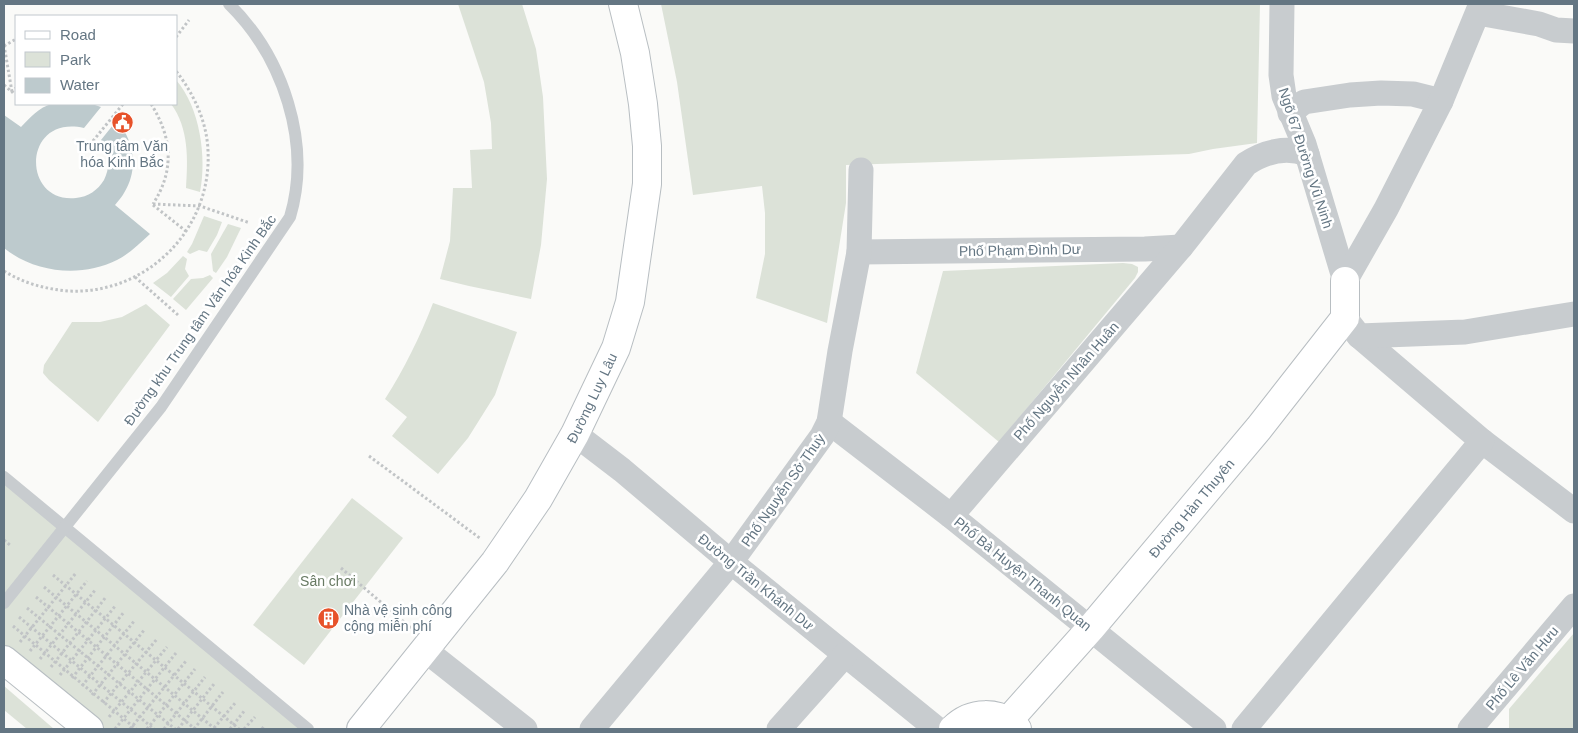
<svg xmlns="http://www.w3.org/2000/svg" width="1578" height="733" font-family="Arial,sans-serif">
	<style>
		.green { fill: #dce2d8 }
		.water { fill: #bdcacd }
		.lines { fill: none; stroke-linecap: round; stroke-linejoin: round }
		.secondary-casing { stroke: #b8bec2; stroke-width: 30 }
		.path { stroke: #c1c4c6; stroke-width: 3; stroke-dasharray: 2.5 2.5; stroke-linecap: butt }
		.lane { stroke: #c8cccf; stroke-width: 12 }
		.street { stroke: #c8cccf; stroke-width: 25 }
		.secondary { stroke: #fff; stroke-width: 28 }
		.labels { text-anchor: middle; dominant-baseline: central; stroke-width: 5; stroke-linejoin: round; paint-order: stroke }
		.poi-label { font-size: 14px; fill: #647683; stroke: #fff }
		.street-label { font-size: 14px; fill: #647683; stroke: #fff }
		.park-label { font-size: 14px; fill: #687a63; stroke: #fff }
	</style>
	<rect width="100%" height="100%" fill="#fafaf8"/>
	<g class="green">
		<polygon points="458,4 522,4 536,49 543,97 547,179 541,245 531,299 469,286 440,279 450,241 453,188 472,188 470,150 492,149 491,123 484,82"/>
		<polygon points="661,4 1260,4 1257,143 1213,149 1189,154 846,165 846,203 827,323 756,298 765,254 765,213 762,186 693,195 677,82"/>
		<path d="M176 80C200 107 207 158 200 192L186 188C188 160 189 128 171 104H176Z"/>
		<polygon points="204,216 222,222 217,235 207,252 199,250 190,254 187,252 192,244"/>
		<polygon points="228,224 241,228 227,257 216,273 213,271 211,254"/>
		<polygon points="183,256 187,259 185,269 189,276 171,297 153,283 167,273"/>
		<polygon points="1123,263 1132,264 1138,267 1138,272 1135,278 999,442 916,373 943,271"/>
		<polygon points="210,275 213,278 186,310 173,299 191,279 203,278"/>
		<path d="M433 303 517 332 495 395 468 438 438 474 392 436 407 417 385 399C404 369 420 337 433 303Z"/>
		<polygon points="146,304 170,325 98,422 49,380 43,373 44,365 72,322 100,322 122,317"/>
		<polygon points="4,477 308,729 89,729 4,660"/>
		<polygon points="352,498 403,538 304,665 253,625"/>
		<polygon points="1574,633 1574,729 1509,729 1509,709"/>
		<polygon points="4,686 54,729 27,729 4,710"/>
	</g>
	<path class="water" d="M52 104H92L101 107 84 128C22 114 21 204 76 198 88 197 98 190 104 180 111 166 109 152 101 140L117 120C134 141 139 169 124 193 122 197 118 201 115 205L150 234C139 244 129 254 117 260 81 278 35 273 4 248V115L21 127C30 118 39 107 52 104Z"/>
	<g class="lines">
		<defs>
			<g id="secondary">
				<polyline points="4,660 89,729"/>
				<path id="s1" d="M1008 721 1091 628 1259 428 1345 318V281"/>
				<path id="s2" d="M361 729 495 562 538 499 575 434 616 348 630 302 647 184V146L643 104 635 53 623 4"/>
				<path d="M953 729C971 711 999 710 1017 729"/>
			</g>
		</defs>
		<use href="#secondary" class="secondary-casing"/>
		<g class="path">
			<polyline points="176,37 189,20"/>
			<polyline points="4,45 12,92"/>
			<polyline points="4,46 16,39"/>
			<polyline points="4,85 12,92 16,88"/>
			<path d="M151 104C172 137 175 170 153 204"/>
			<polyline points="93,141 123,104"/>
			<polyline points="153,204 200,206 250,223"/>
			<polyline points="153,205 187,232"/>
			<path d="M4 271C23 283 45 289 68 291 146 295 212 230 208 151 207 122 194 94 176 71"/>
			<polyline points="135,277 178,315"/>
			<polyline points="369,456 481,539"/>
			<polyline points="4,540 10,545"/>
			<polyline points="341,568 411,628"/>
			<polyline points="53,575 239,729"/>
			<polyline points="44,587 215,729"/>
			<polyline points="36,597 195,729"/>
			<polyline points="27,608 175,729"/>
			<polyline points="19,617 154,729"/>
			<polyline points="13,626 136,729"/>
			<polyline points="20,642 76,573"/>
			<polyline points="30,651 87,581"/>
			<polyline points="40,659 96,589"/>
			<polyline points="51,667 106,597"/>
			<polyline points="60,675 116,605"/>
			<polyline points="72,678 124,612"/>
			<polyline points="82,686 135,620"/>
			<polyline points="92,695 145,629"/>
			<polyline points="103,703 157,639"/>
			<polyline points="109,717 167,647"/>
			<polyline points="214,728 236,702"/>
			<polyline points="115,729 176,653"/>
			<polyline points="130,729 186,661"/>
			<polyline points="147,729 195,669"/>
			<polyline points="164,729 205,677"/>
			<polyline points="178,729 214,684"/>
			<polyline points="194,729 223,692"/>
			<polyline points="230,729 245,710"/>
			<polyline points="244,729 255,717"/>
			<polyline points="262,729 265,725"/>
		</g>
		<g class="lane">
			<polyline points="4,477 308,729"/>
			<path d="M4 603 161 407 290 217C312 143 283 57 229 4"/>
		</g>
		<g class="street">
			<polyline points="1282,4 1281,75 1284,96 1304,144 1345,281"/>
			<polyline points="1478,13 1539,24 1556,30 1574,31"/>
			<polyline points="1290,113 1304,102 1350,95 1381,93 1413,94 1441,101"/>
			<polyline points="859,252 1145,249 1181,247"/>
			<polyline points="1345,281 1386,209 1441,101 1481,4"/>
			<polyline points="1345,318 1359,336 1482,441 1574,511"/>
			<polyline points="1359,336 1465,332 1574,314"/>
			<polyline points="829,422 951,516 1214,729"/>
			<polyline points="575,434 622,470 731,562 937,729"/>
			<path d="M951 516 1181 247 1246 164C1264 152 1286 146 1307 154"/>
			<polyline points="425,650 525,729"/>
			<polyline points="592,729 731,562 822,436 829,422 840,351 859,252 861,170"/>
			<polyline points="779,729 845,655"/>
			<polyline points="1244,729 1482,441"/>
			<polyline points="1470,729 1574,606"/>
		</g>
		<use href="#secondary" class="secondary"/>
	</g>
	<defs>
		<symbol id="civic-disc" viewBox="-11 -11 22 22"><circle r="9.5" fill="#e7522a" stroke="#fff"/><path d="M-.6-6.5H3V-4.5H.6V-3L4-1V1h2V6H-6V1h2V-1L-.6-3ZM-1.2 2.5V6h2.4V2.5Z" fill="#fff"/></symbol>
		<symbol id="building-disc" viewBox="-11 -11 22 22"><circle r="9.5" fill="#e7522a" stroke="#fff"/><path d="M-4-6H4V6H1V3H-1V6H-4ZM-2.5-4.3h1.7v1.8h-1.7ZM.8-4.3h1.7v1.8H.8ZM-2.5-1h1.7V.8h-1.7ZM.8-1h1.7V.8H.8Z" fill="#fff"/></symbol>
	</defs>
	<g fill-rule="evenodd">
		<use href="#civic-disc" x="110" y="110" width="25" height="25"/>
		<use href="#building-disc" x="316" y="606" width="25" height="25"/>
	</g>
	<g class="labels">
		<g class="poi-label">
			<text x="122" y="146">Trung tâm Văn<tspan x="122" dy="16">hóa Kinh Bắc</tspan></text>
			<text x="344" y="610" text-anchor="start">Nhà vệ sinh công<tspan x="344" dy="16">cộng miễn phí</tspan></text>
		</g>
		<g class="street-label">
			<text transform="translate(1306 158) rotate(72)">Ngõ 67 Đường Vũ Ninh</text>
			<text transform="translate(1020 250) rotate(-1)">Phố Phạm Đình Dư</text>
			<text transform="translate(200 320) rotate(-55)">Đường khu Trung tâm Văn hóa Kinh Bắc</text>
			<text transform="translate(1066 381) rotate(-49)">Phố Nguyễn Nhân Huân</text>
			<text stroke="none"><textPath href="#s2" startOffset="405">Đường Luy Lâu</textPath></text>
			<text transform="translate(783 490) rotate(-55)">Phố Nguyễn Sở Thuỳ</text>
			<text stroke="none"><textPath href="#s1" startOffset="281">Đường Hàn Thuyên</textPath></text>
			<text transform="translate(1023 574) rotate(39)">Phố Bà Huyện Thanh Quan</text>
			<text transform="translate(756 582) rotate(39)">Đường Trần Khánh Dư</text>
			<text transform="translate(1522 668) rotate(-50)">Phố Lê Văn Hưu</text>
		</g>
		<g class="park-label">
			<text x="328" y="581">Sân chơi</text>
		</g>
	</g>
	<rect width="1578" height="733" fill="none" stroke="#647683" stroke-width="10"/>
	<rect x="15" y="15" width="162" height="90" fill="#ffffff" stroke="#c1c8cd"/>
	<rect x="25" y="31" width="25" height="8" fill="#ffffff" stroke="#c1c8cd"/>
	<text x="60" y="40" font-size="15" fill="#647683">Road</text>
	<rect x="25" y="52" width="25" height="15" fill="#dce2d8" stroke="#c1c8cd"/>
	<text x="60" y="65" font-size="15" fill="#647683">Park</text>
	<rect x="25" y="78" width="25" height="15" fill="#bdcacd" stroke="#c1c8cd"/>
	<text x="60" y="90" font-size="15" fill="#647683">Water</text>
</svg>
